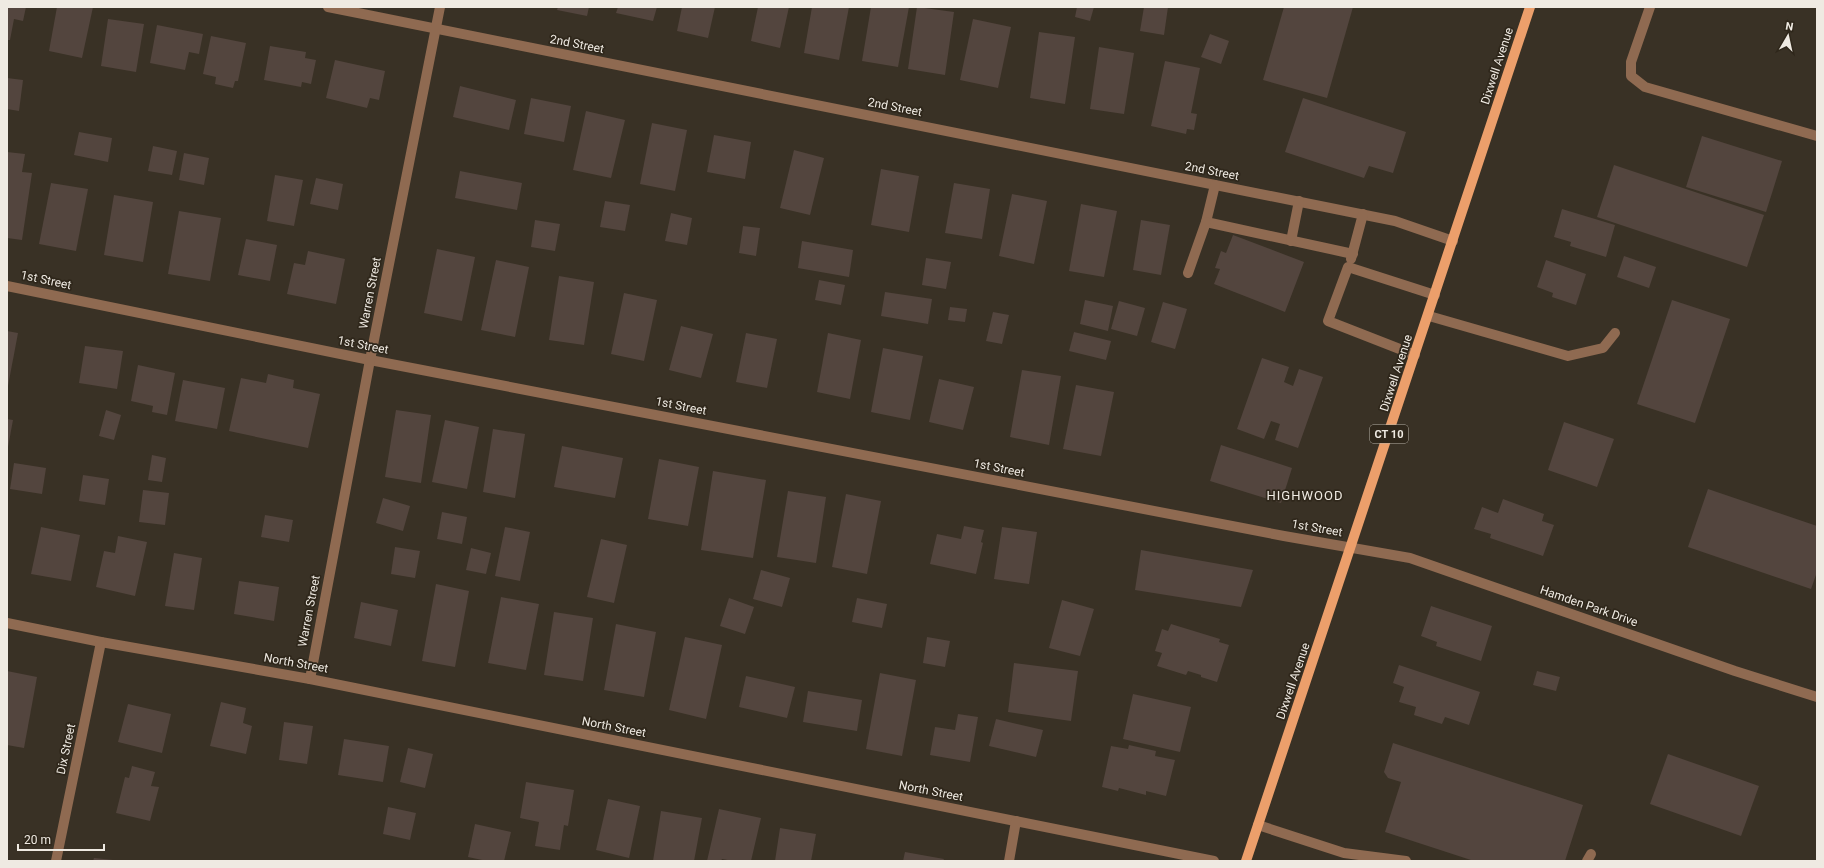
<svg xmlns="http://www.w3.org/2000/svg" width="1824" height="868" font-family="Roboto,sans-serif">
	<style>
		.building { fill: #53453e }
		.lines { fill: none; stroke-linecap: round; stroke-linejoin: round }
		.minor { stroke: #8f6a51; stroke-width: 10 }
		.major { stroke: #ec9f6b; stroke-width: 10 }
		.labels { text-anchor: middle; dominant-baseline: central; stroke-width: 3.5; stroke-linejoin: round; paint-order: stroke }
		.shield { fill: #2f271b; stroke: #b5b0a6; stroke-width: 1 }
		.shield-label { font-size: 11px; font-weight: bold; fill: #efeae2 }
		.street-label { font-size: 12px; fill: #efeae2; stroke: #2f271b }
		.neighbourhood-label { font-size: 13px; letter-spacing: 1px; fill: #efeae2; stroke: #2f271b }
	</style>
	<rect width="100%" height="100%" fill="#393125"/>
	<g class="building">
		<polygon points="7,7 26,7 23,21 14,19 10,40 7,40"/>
		<polygon points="57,7 93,7 82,58 49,51"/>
		<polygon points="558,7 589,7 587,16 557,10"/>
		<polygon points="618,7 657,7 653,21 616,13"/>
		<polygon points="682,7 715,7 708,38 677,31"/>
		<polygon points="758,7 789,7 780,48 751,41"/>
		<polygon points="812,7 849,7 839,60 804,53"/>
		<polygon points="871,7 909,7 898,67 862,61"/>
		<polygon points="917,7 954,12 945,75 908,69"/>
		<polygon points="1077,7 1094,7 1090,21 1075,17"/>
		<polygon points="1144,7 1168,7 1164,35 1140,31"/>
		<polygon points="1284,7 1353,7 1327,98 1263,80"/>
		<polygon points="108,19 144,24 136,72 101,66"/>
		<polygon points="973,19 1011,27 998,88 960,80"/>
		<polygon points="157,25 203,34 199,54 189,52 185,70 150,63"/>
		<polygon points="1039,32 1075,37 1065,104 1030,98"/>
		<polygon points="1210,34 1229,41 1221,64 1201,57"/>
		<polygon points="211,36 246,43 238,81 235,81 233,88 215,84 216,77 203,74"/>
		<polygon points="270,46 306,52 305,58 316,60 311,84 302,82 301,87 264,80"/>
		<polygon points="1099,47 1134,53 1124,114 1090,109"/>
		<polygon points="335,60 385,71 379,100 370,98 367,108 326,98"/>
		<polygon points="1165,61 1200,68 1191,113 1197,114 1194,130 1187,129 1186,134 1151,126"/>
		<polygon points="7,78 23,80 19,111 7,109"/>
		<polygon points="460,86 516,100 509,130 453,117"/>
		<polygon points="531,98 571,106 564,142 524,134"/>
		<polygon points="1303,98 1406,132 1393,173 1369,166 1364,178 1285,152"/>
		<polygon points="586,111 625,120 611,178 573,170"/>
		<polygon points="652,123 687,130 675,191 640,184"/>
		<polygon points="79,132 112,138 108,162 74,155"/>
		<polygon points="714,135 751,142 745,179 707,172"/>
		<polygon points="1702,136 1782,161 1766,212 1686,187"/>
		<polygon points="153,146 177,151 172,175 148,171"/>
		<polygon points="794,150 824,158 810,215 780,208"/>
		<polygon points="7,152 25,154 22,172 32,173 22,240 7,238"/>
		<polygon points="184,153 209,158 204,185 179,180"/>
		<polygon points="1614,165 1764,215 1747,267 1597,217"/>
		<polygon points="881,169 919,176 909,232 871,225"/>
		<polygon points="460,171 522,183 517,210 455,198"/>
		<polygon points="275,175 303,180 294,226 267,221"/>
		<polygon points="316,178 343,184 338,210 310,204"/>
		<polygon points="51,183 88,189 76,251 39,244"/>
		<polygon points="954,183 990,189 982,239 945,233"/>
		<polygon points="1012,194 1047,201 1034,264 999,256"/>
		<polygon points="114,195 153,202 143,262 104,255"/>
		<polygon points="605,201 630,205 625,231 600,227"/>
		<polygon points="1081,204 1117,211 1104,277 1069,271"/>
		<polygon points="1562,209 1615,225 1606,257 1570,246 1571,242 1554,237"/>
		<polygon points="179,211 221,218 210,281 168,274"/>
		<polygon points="671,213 692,218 687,245 665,241"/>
		<polygon points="535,220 560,224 555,251 531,247"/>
		<polygon points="1141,220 1170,225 1161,275 1133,270"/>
		<polygon points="743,226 760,228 756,256 739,253"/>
		<polygon points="1233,235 1304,262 1285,312 1214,284 1220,269 1215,268 1221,251 1226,253"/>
		<polygon points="246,239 277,245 270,281 238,275"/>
		<polygon points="802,241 853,250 849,277 798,268"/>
		<polygon points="437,249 475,257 462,321 424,313"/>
		<polygon points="308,251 345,259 336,304 287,294 294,263 305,265"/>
		<polygon points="1624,256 1656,267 1649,288 1617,277"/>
		<polygon points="926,258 951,262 946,289 922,285"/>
		<polygon points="496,260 529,267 515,337 481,330"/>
		<polygon points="1546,260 1586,274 1576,305 1552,297 1553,293 1537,287"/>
		<polygon points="559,276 594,282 584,345 549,340"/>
		<polygon points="819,280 845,285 841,305 815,300"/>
		<polygon points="885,292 932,299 928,324 881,316"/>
		<polygon points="624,293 657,300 644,361 611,354"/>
		<polygon points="1085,300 1113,306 1108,331 1080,324"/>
		<polygon points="1672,300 1730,319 1695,423 1637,404"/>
		<polygon points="1119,301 1145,308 1137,336 1111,329"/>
		<polygon points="1163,302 1187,309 1175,349 1151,342"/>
		<polygon points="950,307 967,309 965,322 948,320"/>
		<polygon points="993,312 1009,315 1002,344 986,341"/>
		<polygon points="681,326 713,334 701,378 669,370"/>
		<polygon points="7,331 18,333 8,386 7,386"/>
		<polygon points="1074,332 1111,341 1106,360 1069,351"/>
		<polygon points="746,333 777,339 767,388 736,382"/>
		<polygon points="828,333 861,340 850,399 817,392"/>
		<polygon points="85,346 123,351 117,389 79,383"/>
		<polygon points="883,348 923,356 910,420 871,412"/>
		<polygon points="1262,358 1289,367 1284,382 1293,386 1299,369 1323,377 1298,448 1275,440 1280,424 1271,421 1264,439 1237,429"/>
		<polygon points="138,365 175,373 167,415 152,412 153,406 131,401"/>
		<polygon points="1022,370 1061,376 1049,445 1010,437"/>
		<polygon points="268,374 294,380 293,388 320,394 308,448 229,431 241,378 266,383"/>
		<polygon points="939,379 974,387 963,430 929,422"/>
		<polygon points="183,380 225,388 217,429 175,421"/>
		<polygon points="1076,385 1114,392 1101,456 1063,449"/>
		<polygon points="106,410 121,415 114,440 99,436"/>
		<polygon points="396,410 431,415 421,483 385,477"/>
		<polygon points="7,419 13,420 8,447 7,447"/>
		<polygon points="445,420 479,427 467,489 432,482"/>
		<polygon points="1564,422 1614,439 1597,487 1548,470"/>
		<polygon points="493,429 525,434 515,498 483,492"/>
		<polygon points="1221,445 1292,468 1281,503 1210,481"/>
		<polygon points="562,446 623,458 615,498 554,487"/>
		<polygon points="152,455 166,458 162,482 148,480"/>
		<polygon points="659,459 699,467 688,526 648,519"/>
		<polygon points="14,463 46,468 42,494 10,489"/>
		<polygon points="713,471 766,480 753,558 701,550"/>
		<polygon points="83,475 109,479 105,505 79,501"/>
		<polygon points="1708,489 1817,526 1817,572 1811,589 1688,547"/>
		<polygon points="143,490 169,493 165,525 139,522"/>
		<polygon points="788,491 826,497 816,563 777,557"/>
		<polygon points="846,494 881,501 867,574 832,567"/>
		<polygon points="383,498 410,506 403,531 376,523"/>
		<polygon points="1503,499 1544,514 1542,521 1554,525 1543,556 1490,538 1491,534 1474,529 1482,507 1498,513"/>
		<polygon points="442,512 467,517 462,544 437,539"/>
		<polygon points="265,515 293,520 289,542 261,537"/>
		<polygon points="964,526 984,530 981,542 983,543 976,574 930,564 937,534 961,539"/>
		<polygon points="41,527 80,535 71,581 31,574"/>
		<polygon points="505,527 530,532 520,581 495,576"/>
		<polygon points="1002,527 1037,532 1029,584 994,579"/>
		<polygon points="118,536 147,542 135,596 96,587 104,551 115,553"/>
		<polygon points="601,539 627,545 614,603 587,597"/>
		<polygon points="395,547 420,551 415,578 391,574"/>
		<polygon points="471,548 491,553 486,574 466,570"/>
		<polygon points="1141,550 1253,570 1241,607 1135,590"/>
		<polygon points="174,553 202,558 194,610 165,606"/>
		<polygon points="761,570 790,578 782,607 753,599"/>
		<polygon points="239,581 279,587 274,621 234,614"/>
		<polygon points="436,584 469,591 455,667 422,661"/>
		<polygon points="501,597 539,604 526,670 488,663"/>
		<polygon points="729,598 754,607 745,634 720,626"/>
		<polygon points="857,598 887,604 882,628 852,622"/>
		<polygon points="1062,600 1094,609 1080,656 1049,648"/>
		<polygon points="361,602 398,610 391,646 354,638"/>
		<polygon points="1431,606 1492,626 1481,661 1436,646 1437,642 1421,636"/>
		<polygon points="554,612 593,618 583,681 544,675"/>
		<polygon points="616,624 656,632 644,697 604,690"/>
		<polygon points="1171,624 1220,639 1219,642 1229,645 1217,682 1201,677 1201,675 1188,671 1186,675 1157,666 1162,653 1155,651 1162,629 1168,631"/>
		<polygon points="685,637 722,645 706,719 669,710"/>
		<polygon points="927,637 950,641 945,667 923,663"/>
		<polygon points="1014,663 1078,671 1071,721 1008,712"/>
		<polygon points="1399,665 1480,692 1469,725 1445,717 1442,724 1414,715 1416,707 1399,702 1404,687 1393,683"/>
		<polygon points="7,671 37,677 24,748 7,745"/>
		<polygon points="1537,671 1560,677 1556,691 1533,685"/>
		<polygon points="880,673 916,680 902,756 866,749"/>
		<polygon points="746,676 795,687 787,718 739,707"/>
		<polygon points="808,691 862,700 857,731 803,722"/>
		<polygon points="1133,694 1191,707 1180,752 1123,739"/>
		<polygon points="221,702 246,708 243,723 252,726 246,754 210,746"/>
		<polygon points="128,704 171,714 162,753 118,742"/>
		<polygon points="958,714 978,717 970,762 930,755 935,727 955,730"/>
		<polygon points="996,719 1043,730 1036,757 989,746"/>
		<polygon points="284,722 313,726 307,764 279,760"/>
		<polygon points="344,739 389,746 383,782 338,775"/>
		<polygon points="1393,743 1583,805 1565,861 1474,861 1385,832 1401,782 1388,778 1384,772"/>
		<polygon points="1129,745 1156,751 1155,756 1175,760 1166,796 1146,791 1146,795 1119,788 1118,791 1102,787 1111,746 1128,749"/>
		<polygon points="408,748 433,754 425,788 400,782"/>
		<polygon points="1668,754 1759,786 1741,836 1650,804"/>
		<polygon points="132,766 155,772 151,786 159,787 150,821 116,813 125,777 129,778"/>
		<polygon points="526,782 574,790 568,826 564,825 560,850 535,846 539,822 520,818"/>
		<polygon points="608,799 640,806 629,858 596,850"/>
		<polygon points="388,807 416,813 410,840 383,834"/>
		<polygon points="719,809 761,818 751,861 733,861 722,859 721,861 707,861"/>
		<polygon points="661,811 702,818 694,861 653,861"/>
		<polygon points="475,824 511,832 504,861 487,861 468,857"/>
		<polygon points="780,828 816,834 811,861 775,861"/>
		<polygon points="905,852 944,859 943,861 903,861"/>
		<polygon points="94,858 113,860 113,861 93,861"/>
	</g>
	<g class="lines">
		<g class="minor">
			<polyline points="328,7 1395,221 1453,241"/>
			<polyline points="1650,7 1631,62 1631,76 1645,87 1817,136"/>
			<polyline points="1215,185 1206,222 1353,254"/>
			<polyline points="1291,241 1299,201"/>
			<polyline points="1351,259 1363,214"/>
			<polyline points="1188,273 1206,222"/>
			<polyline points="7,286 370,360 1284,536 1410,558 1735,671 1817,697"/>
			<polyline points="1429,316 1568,356 1603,348 1615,333"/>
			<polyline points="1415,355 1328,321 1348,267 1435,295"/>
			<polyline points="7,623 101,642 310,679 1214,861"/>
			<polyline points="310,679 370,360 440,7"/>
			<polyline points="1258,825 1344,853 1406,861"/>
			<polyline points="56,861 101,642"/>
			<polyline points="1009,861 1016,821"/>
			<polyline points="1587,861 1591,854"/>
		</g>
		<polyline class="major" points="1246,861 1530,7"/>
	</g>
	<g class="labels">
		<rect class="shield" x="1370" y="425" width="38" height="18" rx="3"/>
		<g class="shield-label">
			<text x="1389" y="434">CT 10</text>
		</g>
		<g class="street-label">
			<text transform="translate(577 44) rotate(11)">2nd Street</text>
			<text transform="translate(1497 66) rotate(-72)">Dixwell Avenue</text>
			<text transform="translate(895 107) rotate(11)">2nd Street</text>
			<text transform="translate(1212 171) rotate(11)">2nd Street</text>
			<text transform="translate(46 280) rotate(12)">1st Street</text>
			<text transform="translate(370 293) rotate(-79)">Warren Street</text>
			<text transform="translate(363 345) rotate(11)">1st Street</text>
			<text transform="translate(1396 373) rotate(-72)">Dixwell Avenue</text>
			<text transform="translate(681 406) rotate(11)">1st Street</text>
			<text transform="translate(999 468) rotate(11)">1st Street</text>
			<text transform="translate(1317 528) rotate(10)">1st Street</text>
			<text transform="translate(1589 606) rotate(19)">Hamden Park Drive</text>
			<text transform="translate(309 611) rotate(-79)">Warren Street</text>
			<text transform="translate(296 663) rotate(10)">North Street</text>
			<text transform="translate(1293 681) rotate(-71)">Dixwell Avenue</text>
			<text transform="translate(614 727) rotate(11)">North Street</text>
			<text transform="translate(66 749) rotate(-78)">Dix Street</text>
			<text transform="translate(931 791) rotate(11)">North Street</text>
		</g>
		<g class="neighbourhood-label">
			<text x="1305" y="495">HIGHWOOD</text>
		</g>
	</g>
	<rect width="1824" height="868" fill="none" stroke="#efeae2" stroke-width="16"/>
	<g transform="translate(1788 36) rotate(9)" stroke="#2f271b" stroke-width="3" paint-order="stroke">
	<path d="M0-3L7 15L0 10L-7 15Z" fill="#efeae2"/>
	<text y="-6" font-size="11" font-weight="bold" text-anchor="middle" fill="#efeae2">N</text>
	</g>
	<path d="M18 844v6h86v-6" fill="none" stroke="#efeae2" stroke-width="2"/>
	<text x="24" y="844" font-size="12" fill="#efeae2" stroke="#2f271b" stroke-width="3" paint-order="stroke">20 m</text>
</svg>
